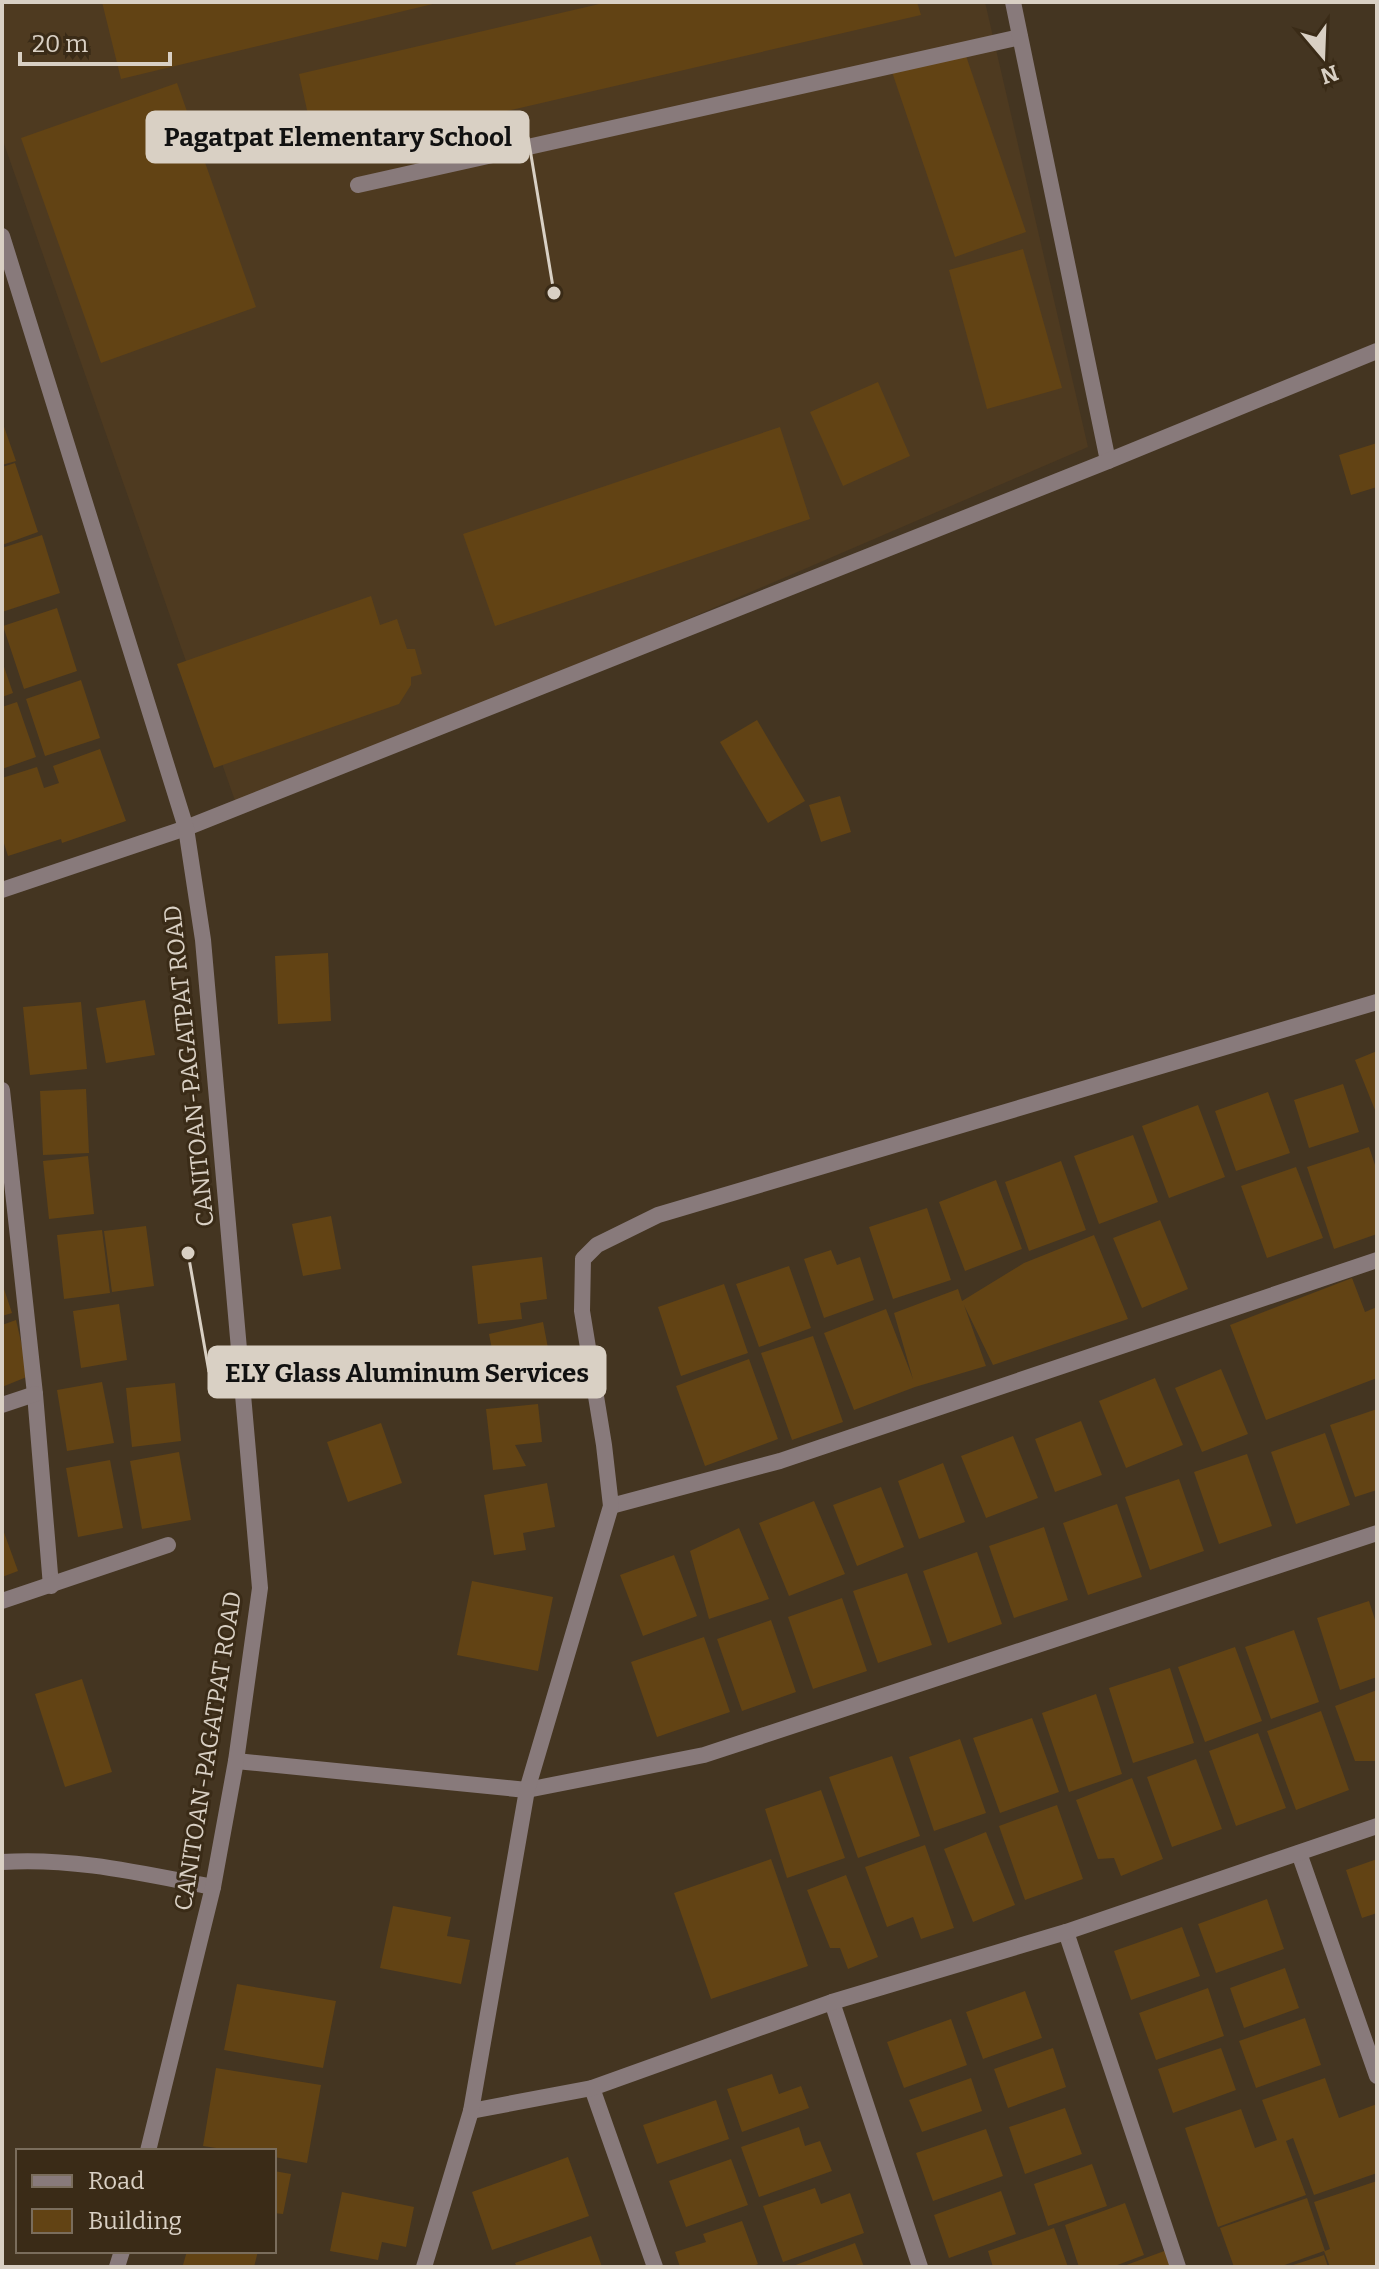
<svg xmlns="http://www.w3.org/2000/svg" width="1379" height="2269" font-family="Bitter,serif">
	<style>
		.built { fill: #4e3a20 }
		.building { fill: #624314 }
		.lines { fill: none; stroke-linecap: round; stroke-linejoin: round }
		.service { stroke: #887a7b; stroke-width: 16 }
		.minor { stroke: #887a7b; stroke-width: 16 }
		.tertiary { stroke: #887a7b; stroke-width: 16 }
		.labels { text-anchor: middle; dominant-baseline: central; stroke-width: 6; stroke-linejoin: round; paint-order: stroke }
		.street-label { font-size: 24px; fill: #d9d0c4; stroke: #3a2b17 }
		.leader { fill: none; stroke: #d9d0c4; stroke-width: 3 }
		.callout-dot { fill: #d9d0c4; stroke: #3a2b17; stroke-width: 3 }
		.callout { fill: #d9d0c4; stroke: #d9d0c4; stroke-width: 3 }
		.callout-label { font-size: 26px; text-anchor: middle; font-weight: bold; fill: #111 }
	</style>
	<rect width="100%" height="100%" fill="#443521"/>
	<polygon class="built" points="2,2 985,2 1088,447 239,812 2,138"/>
	<g class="building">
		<polygon points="102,2 437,2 437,3 121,79"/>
		<polygon points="608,2 917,2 921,15 317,155 299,74"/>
		<polygon points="964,50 1026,232 955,257 891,69"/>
		<polygon points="177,83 256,307 101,363 21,138"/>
		<polygon points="1023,249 1062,388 987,409 949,270"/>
		<polygon points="878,382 910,456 843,486 810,412"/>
		<polygon points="2,421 16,461 2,465"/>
		<polygon points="780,427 810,519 495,626 463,534"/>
		<polygon points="1377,443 1377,487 1351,495 1339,455"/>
		<polygon points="15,463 38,532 2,545 2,467"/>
		<polygon points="42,535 60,593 2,612 2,548"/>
		<polygon points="371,596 380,625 397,619 407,649 415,649 422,674 411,677 411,685 399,704 214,768 177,664"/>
		<polygon points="57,608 77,671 24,689 3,626"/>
		<polygon points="2,661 13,693 2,697"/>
		<polygon points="81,680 100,738 45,756 26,699"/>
		<polygon points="17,702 36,757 2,769 2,707"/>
		<polygon points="757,720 805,801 768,823 720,742"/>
		<polygon points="100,749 126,821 62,843 61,839 8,856 2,837 2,778 37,767 44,788 59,783 53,766"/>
		<polygon points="840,796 851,832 821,842 809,805"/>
		<polygon points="328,953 331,1021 278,1024 275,956"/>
		<polygon points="145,1000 155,1055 106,1063 96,1008"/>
		<polygon points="81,1002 87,1069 30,1075 23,1007"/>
		<polygon points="1377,1051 1377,1115 1355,1060"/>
		<polygon points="1343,1084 1359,1132 1309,1148 1294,1100"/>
		<polygon points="86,1089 89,1153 43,1155 40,1091"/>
		<polygon points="1268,1092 1290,1153 1236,1171 1215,1111"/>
		<polygon points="1198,1105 1225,1177 1169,1198 1142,1126"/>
		<polygon points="1133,1135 1158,1202 1099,1224 1074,1156"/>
		<polygon points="1369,1147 1377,1171 1377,1234 1334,1249 1307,1167"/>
		<polygon points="88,1156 94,1214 49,1219 43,1161"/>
		<polygon points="1061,1161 1086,1230 1029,1251 1005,1182"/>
		<polygon points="1296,1167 1323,1238 1267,1258 1241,1186"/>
		<polygon points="996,1180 1022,1249 965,1271 939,1202"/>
		<polygon points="927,1208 951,1280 893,1299 869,1227"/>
		<polygon points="331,1216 341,1269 303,1276 292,1224"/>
		<polygon points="1160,1220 1188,1289 1142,1308 1113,1238"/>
		<polygon points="146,1226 154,1286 112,1292 104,1231"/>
		<polygon points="102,1230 110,1293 64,1299 57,1235"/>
		<polygon points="1094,1235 1128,1319 993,1365 964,1305 986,1366 915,1387 854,1410 824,1333 886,1309 913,1379 894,1313 958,1289 962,1301 1024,1263"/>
		<polygon points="831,1250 837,1265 860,1257 874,1300 824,1318 804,1259"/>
		<polygon points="542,1257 547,1299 520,1303 522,1319 478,1324 472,1266"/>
		<polygon points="789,1266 811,1328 759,1347 736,1284"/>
		<polygon points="1352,1278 1365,1312 1377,1307 1377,1378 1266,1420 1230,1325"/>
		<polygon points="2,1283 12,1313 2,1316"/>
		<polygon points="724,1284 748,1353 681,1376 658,1307"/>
		<polygon points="119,1304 127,1360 81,1368 73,1311"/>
		<polygon points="16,1320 29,1376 2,1387 2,1325"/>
		<polygon points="543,1322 552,1369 526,1367 529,1385 500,1390 489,1334"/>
		<polygon points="813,1336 843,1422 792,1440 761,1353"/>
		<polygon points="749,1359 778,1439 705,1466 676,1386"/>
		<polygon points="1221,1369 1248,1434 1202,1452 1175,1388"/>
		<polygon points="1155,1378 1183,1445 1126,1468 1099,1401"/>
		<polygon points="102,1382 114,1443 67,1451 57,1390"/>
		<polygon points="175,1383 181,1441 132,1447 126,1388"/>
		<polygon points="538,1404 542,1442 515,1445 526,1466 493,1470 486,1409"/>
		<polygon points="1377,1409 1377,1490 1355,1497 1330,1425"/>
		<polygon points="1081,1421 1102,1475 1055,1492 1035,1439"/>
		<polygon points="381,1423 402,1483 348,1502 327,1442"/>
		<polygon points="1325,1433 1350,1505 1296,1524 1271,1452"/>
		<polygon points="1013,1436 1038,1498 986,1518 961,1456"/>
		<polygon points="179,1452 191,1520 142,1529 130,1461"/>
		<polygon points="1247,1454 1272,1526 1219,1544 1194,1472"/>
		<polygon points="110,1460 123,1528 78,1537 66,1468"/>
		<polygon points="943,1463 965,1522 919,1539 898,1481"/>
		<polygon points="1179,1479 1204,1551 1150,1570 1125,1497"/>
		<polygon points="547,1483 555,1527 523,1533 526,1550 494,1555 484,1495"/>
		<polygon points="881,1487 904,1547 857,1566 833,1505"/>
		<polygon points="814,1501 845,1574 789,1596 759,1523"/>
		<polygon points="1117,1504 1142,1577 1088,1595 1063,1523"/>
		<polygon points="2,1527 18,1571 2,1577"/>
		<polygon points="1044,1527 1068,1600 1014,1618 989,1546"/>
		<polygon points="739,1528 769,1599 709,1619 690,1551"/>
		<polygon points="977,1552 1002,1624 948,1643 923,1571"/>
		<polygon points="674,1555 697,1616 643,1636 620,1575"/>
		<polygon points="907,1573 932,1645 878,1663 853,1591"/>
		<polygon points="472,1581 553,1597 538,1671 457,1655"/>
		<polygon points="842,1598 867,1671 813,1689 788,1617"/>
		<polygon points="1369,1601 1377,1626 1377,1677 1340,1690 1317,1618"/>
		<polygon points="771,1620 796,1692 742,1711 717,1639"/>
		<polygon points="1294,1630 1319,1702 1271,1719 1245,1647"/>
		<polygon points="704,1637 730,1712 657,1737 631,1662"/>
		<polygon points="1235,1647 1262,1721 1205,1742 1178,1667"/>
		<polygon points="1170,1668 1194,1743 1133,1763 1109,1688"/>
		<polygon points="82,1679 112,1772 65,1787 35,1694"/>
		<polygon points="1377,1690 1377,1761 1355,1761 1335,1706"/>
		<polygon points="1096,1694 1122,1774 1069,1792 1042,1713"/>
		<polygon points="1321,1711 1349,1790 1296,1810 1267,1731"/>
		<polygon points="1032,1718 1059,1792 1000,1813 973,1738"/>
		<polygon points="1258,1733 1286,1808 1236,1826 1209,1751"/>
		<polygon points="960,1739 986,1813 934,1831 909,1757"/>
		<polygon points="892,1756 920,1836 858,1858 829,1777"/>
		<polygon points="1196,1759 1222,1829 1172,1847 1147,1777"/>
		<polygon points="1132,1778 1163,1859 1121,1876 1114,1858 1098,1859 1076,1800"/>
		<polygon points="821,1790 845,1858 787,1878 765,1809"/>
		<polygon points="1057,1805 1083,1879 1025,1900 999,1826"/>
		<polygon points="986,1832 1015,1905 973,1922 944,1849"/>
		<polygon points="925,1845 954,1928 921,1939 913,1917 887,1927 865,1867"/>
		<polygon points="771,1859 808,1966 711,1999 674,1893"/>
		<polygon points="1377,1859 1377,1913 1362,1918 1346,1870"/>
		<polygon points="846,1875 878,1957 848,1969 840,1948 830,1948 807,1890"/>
		<polygon points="1267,1899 1284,1949 1216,1973 1198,1924"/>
		<polygon points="393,1906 451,1917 447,1936 470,1940 461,1984 380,1968"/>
		<polygon points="1182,1927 1200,1976 1131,2000 1114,1951"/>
		<polygon points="1285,1968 1299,2008 1244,2028 1230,1988"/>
		<polygon points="237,1984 336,2001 323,2068 224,2050"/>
		<polygon points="1208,1988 1224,2036 1156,2060 1139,2013"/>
		<polygon points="1025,1991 1042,2038 983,2059 966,2012"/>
		<polygon points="1305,2018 1321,2065 1256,2088 1239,2041"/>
		<polygon points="951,2019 967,2065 904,2088 887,2042"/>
		<polygon points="1053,2048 1066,2087 1008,2108 994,2069"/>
		<polygon points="1221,2048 1236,2090 1173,2113 1158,2069"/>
		<polygon points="216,2068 321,2085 307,2163 274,2157 274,2151 236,2151 203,2146"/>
		<polygon points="772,2074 779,2094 801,2086 809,2108 742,2132 727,2089"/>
		<polygon points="971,2078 982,2111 922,2132 909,2100"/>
		<polygon points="1325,2078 1339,2118 1377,2104 1377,2173 1314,2195 1293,2138 1286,2141 1306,2195 1218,2227 1185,2128 1241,2109 1255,2148 1277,2140 1262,2100"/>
		<polygon points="716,2100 729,2139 657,2164 643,2125"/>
		<polygon points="1065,2108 1082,2154 1025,2174 1009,2127"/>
		<polygon points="799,2127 805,2146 820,2141 832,2171 759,2197 741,2147"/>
		<polygon points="986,2129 1003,2176 933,2201 916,2153"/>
		<polygon points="568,2157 589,2216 492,2250 472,2192"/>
		<polygon points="731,2159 748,2205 686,2227 669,2181"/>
		<polygon points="1092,2164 1107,2206 1048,2226 1034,2184"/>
		<polygon points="274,2171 291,2174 283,2214 274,2213"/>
		<polygon points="1377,2181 1377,2267 1330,2267 1324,2251 1279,2267 1234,2267 1220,2228 1307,2198 1325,2251 1330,2249 1314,2202"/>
		<polygon points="815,2188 821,2204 850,2193 864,2233 783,2262 763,2206"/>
		<polygon points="1001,2191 1016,2234 949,2258 934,2215"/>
		<polygon points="342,2192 414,2207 406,2247 382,2242 378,2260 330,2251"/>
		<polygon points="1125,2203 1144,2255 1112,2267 1079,2267 1065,2225"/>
		<polygon points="742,2221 758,2264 751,2267 680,2267 675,2252 706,2242 703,2234"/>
		<polygon points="1054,2228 1068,2267 993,2267 988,2251"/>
		<polygon points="591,2236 602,2267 517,2267 515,2263"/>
		<polygon points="855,2243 864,2267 790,2267"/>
		<polygon points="1167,2250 1173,2267 1121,2267"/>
		<polygon points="187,2251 258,2251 254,2267 190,2267 183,2265"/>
		<polygon points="1324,2255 1328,2267 1290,2267 1290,2266"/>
	</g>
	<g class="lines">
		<polyline class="service" points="358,185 1020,37"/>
		<g class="minor">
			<polyline points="1013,2 1108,461"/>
			<polyline points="2,890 186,828 1108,461 1377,351"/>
			<polyline points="2,1090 35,1394 51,1586"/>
			<polyline points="2,1405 35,1394"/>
			<polyline points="611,1506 780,1461 1377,1260"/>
			<polyline points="2,1601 168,1545"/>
			<polyline points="236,1761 527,1790 704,1755 1377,1533"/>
			<polyline points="1299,1853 1377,2076"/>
			<path d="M2 1862C73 1857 144 1874 213 1887"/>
			<polyline points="1066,1932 1178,2267"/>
			<polyline points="832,2002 920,2267"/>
			<polyline points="592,2088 655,2267"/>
			<polyline points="471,2111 592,2088 832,2002 1066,1932 1377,1826"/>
			<polyline points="424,2267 471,2111 527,1790 611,1506 604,1445 582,1311 583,1259 597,1245 658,1215 1377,1002"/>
		</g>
		<g class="tertiary">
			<polyline points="2,236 186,828 203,940 260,1588 236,1761 213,1887 148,2151"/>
			<polyline points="117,2267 122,2251"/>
		</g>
	</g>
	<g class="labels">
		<g class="street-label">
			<text transform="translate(189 1066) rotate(-96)">CANITOAN-PAGATPAT ROAD</text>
			<text transform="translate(208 1751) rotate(-81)">CANITOAN-PAGATPAT ROAD</text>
		</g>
	</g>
	<path class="leader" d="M554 293L528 137M188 1253L209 1372"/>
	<g class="callout-dot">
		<circle cx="554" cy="293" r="8"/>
		<circle cx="188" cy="1253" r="8"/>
	</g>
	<g class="callout">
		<rect x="147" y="112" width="381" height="50" rx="8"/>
		<rect x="209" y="1347" width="396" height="50" rx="8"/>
	</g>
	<g class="callout-label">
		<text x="338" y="146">Pagatpat Elementary School</text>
		<text x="407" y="1382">ELY Glass Aluminum Services</text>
	</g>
	<rect width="1379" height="2269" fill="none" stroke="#d9d0c4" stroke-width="8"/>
	<rect x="16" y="2149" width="260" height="104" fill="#3a2b17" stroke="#7a6d5c" stroke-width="2"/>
	<rect x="32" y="2175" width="40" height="12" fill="#887a7b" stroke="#7a6d5c" stroke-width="2"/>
	<text x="88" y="2189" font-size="24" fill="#d9d0c4">Road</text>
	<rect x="32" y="2209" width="40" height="24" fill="#624314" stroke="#7a6d5c" stroke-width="2"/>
	<text x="88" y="2229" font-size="24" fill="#d9d0c4">Building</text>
	<g transform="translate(1323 56) rotate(161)" stroke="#3a2b17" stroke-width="6" paint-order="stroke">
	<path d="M0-6L14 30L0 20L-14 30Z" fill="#d9d0c4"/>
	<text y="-12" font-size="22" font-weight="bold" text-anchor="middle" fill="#d9d0c4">N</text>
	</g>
	<path d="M20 52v12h150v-12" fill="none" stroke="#d9d0c4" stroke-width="4"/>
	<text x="32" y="52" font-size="24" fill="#d9d0c4" stroke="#3a2b17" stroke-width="6" paint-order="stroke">20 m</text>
</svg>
